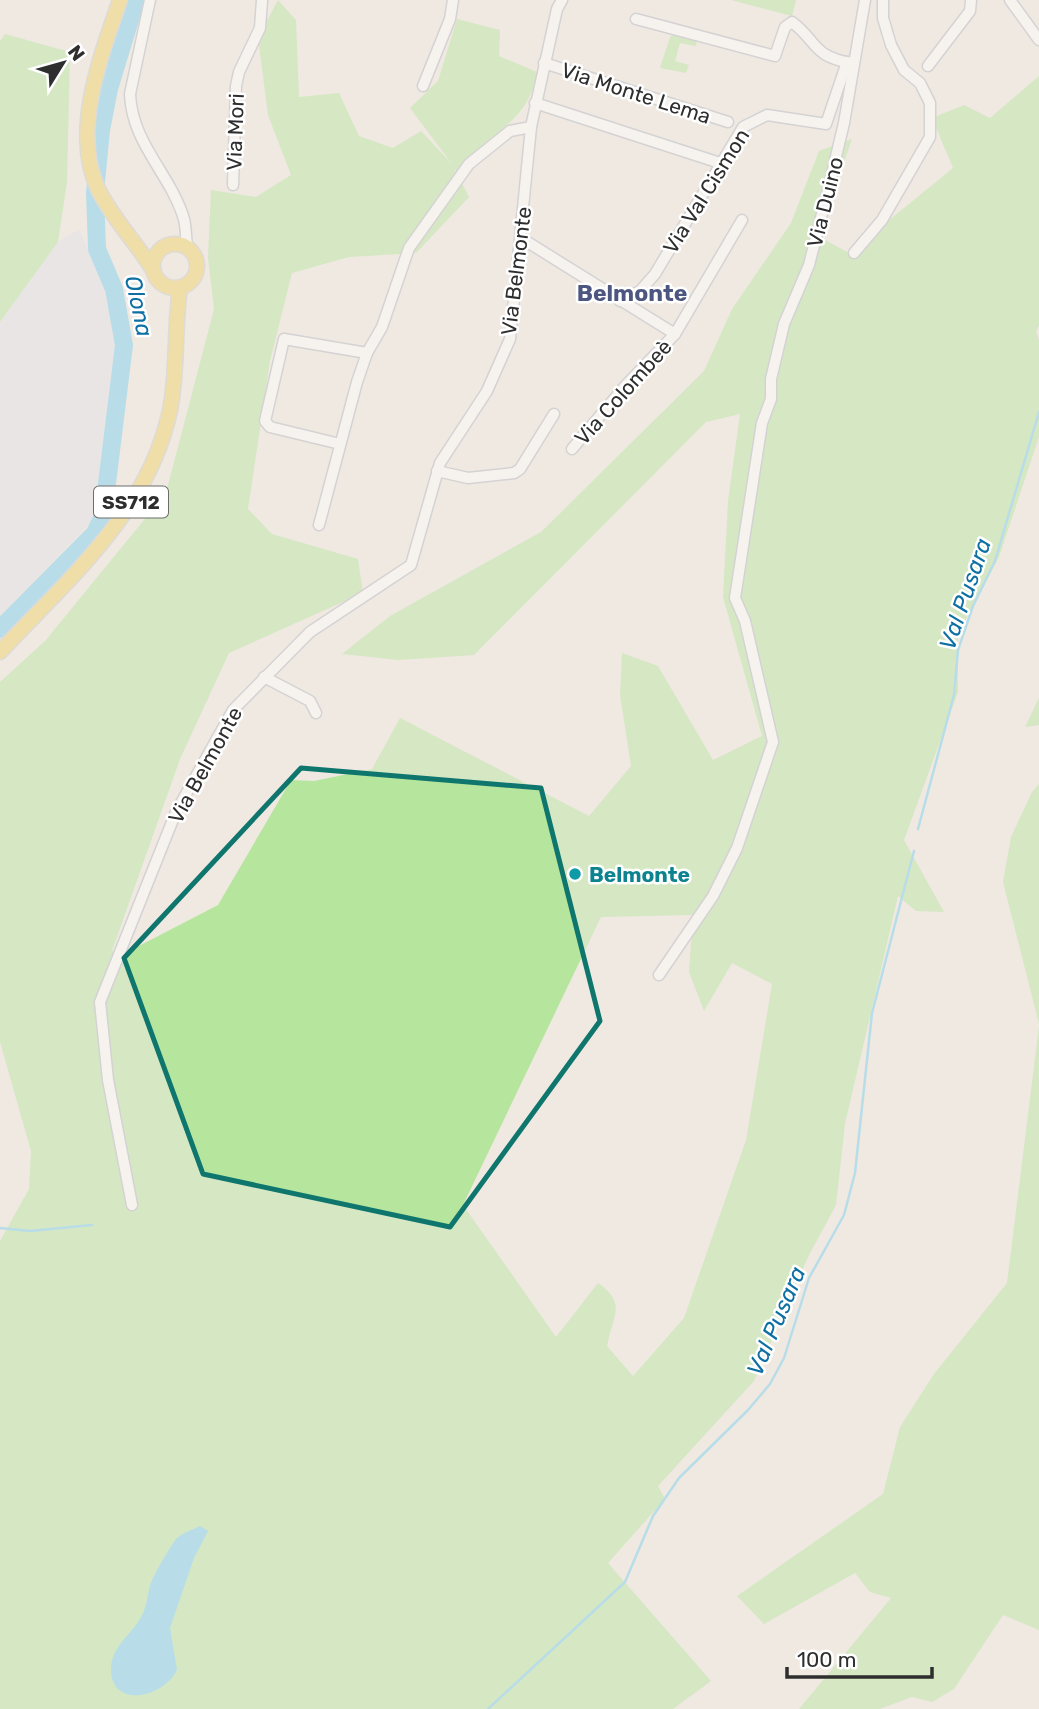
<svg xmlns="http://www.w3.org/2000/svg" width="1039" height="1709" font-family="Rubik,sans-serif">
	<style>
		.industrial { fill: #e3e1e8 }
		.green { fill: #b6e59e; fill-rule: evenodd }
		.water { fill: #75cff0 }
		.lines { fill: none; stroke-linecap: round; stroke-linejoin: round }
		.stream { stroke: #75cff0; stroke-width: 2.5 }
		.river { stroke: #75cff0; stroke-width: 18 }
		.minor-casing { stroke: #b4b7c1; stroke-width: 13 }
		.major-casing { stroke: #c9c9c9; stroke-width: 17 }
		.minor { stroke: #fff; stroke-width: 10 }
		.major { stroke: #f2d163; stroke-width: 14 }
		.marked { fill: none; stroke: #0f766e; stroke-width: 5; stroke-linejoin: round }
		.culture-dot { fill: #0f9aa8; stroke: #fff; stroke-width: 2.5 }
		.labels { text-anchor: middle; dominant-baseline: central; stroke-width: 5; stroke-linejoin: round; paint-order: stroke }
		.shield { fill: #fff; stroke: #6d6d6d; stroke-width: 2 }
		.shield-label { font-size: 19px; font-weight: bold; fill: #2e2e2e }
		.street-label { font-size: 21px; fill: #2e2e2e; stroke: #fff }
		.culture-label { font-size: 21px; font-weight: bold; fill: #0d838f; stroke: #fff; text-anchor: start }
		.neighbourhood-label { font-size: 23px; font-weight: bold; fill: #4d5680; stroke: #fff }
		.water-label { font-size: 23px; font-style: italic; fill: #0d6fa3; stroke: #fff }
	</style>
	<rect width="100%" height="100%" fill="#efe9e1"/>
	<polygon class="industrial" points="79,229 111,298 116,350 97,509 94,519 0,616 0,322 58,242"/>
	<g class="green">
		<path d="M278 0 296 20 299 97 339 93 359 136 393 148 421 131 452 164 410 108 438 81 457 19 500 30 499 56 537 72C528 127 486 131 457 172L453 166 469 197 416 253 349 257 292 273 270 361 248 509 272 534 358 559 363 593 229 653 180 759 112 951 135 948 218 905 291 780 314 781 372 769 400 718 589 816 631 766 620 695 622 653 658 666 713 760 762 736 723 597 728 501 740 414 706 422 474 655 398 660 342 654 390 616 541 532 704 371 732 309 791 223 819 151 852 139 818 236 856 257 888 221 953 168 932 118 964 105 990 118 1039 76V325L1036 332 1039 340V437L999 557 958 634V692L904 840 944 912 916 911 898 896 845 1124 836 1205 808 1257 754 1381 658 1486 665 1499 608 1563 711 1681 673 1709H0V1241L29 1189 31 1151 0 1042V682L45 641 166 493 214 309 208 258 211 190 256 197 291 175 268 115 258 38ZM693 915 689 972 704 1011 732 963 772 984 746 1140 684 1318 633 1376 607 1346C613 1315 627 1303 598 1283L556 1337 463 1205 601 917Z"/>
		<polygon points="731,0 796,0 792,16"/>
		<polygon points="5,34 70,52 67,182 58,242 0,322 0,41"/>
		<polygon points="673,35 697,41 696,46 680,43 675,61 689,65 686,73 660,68 670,37"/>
		<polygon points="1039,698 1039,725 1025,727"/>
		<polygon points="1039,784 1039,1024 1003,882 1011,837 1032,792"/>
		<polygon points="1039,1026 1039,1630 1003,1615 954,1689 932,1702 912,1697 880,1709 799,1709 891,1598 870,1592 855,1573 764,1624 737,1596 883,1494 900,1427 934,1374 1007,1283"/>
	</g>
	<path class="water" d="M200 1526 208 1531 194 1558 170 1628 177 1670C164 1697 114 1709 111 1672 110 1646 131 1636 141 1617 147 1607 147 1596 150 1586 152 1577 170 1547 176 1539 182 1533 192 1530 200 1526Z"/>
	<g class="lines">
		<g class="stream">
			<polyline points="918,829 954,695 958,650 973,606 995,561 1039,412"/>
			<polyline points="0,1228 30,1231 92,1225"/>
			<polyline points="488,1709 625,1582 653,1516 679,1478 748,1410 770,1384 784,1358 809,1278 844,1215 855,1173 872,1013 914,851"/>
		</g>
		<polyline class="river" points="0,629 95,533 103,516 124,345 114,289 97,249 95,193 101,130 109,89 136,0"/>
		<defs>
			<g id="minor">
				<path d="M150 0 130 94C132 144 170 173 184 219 186 227 186 238 187 246"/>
				<polyline points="1010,0 1039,40"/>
				<path d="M636 19 775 56 785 27 792 22C818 42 812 56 851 63"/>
				<polyline points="544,63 728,122"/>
				<polyline points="928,66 970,11 971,0"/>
				<polyline points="423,86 450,19 453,0"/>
				<polyline points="535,103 720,163"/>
				<polyline points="233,185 236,86 239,72 260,28 262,0"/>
				<polyline points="521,238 675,334"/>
				<polyline points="854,253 882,220 930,137 930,103 920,83 904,70 891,45 883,18 883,0"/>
				<polyline points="620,301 640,291 655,274 743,127 767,115 826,124 847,62"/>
				<polyline points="340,444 270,427 265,421 284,339 367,353"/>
				<polyline points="572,449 626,385 675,334 742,220"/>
				<polyline points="437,471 468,478 514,473 520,469 554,414"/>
				<polyline points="319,525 357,382 367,353 382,327 409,248 469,164 510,131 531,127"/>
				<polyline points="264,677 310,701 316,713"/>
				<polyline points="659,975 713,896 737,848 773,742 745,621 735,598 762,423 771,399 771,379 784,324 809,265 829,186 844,123 865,0"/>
				<polyline points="132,1205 108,1080 100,1002 176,812 233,710 310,632 411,565 440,463 487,391 510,339 531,127 557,9 562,0"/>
			</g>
			<g id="major">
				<path d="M120 0C101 55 71 132 98 189 112 218 136 242 153 270"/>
				<circle cx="175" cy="266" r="22"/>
				<path d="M0 652C67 580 149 512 170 410 178 370 174 328 180 288"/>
			</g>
		</defs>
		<use href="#minor" class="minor-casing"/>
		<use href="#major" class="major-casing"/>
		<use href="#minor" class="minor"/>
		<use href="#major" class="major"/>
	</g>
	<path d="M0 0H1039V1709H0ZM301 768 541 788 600 1021 450 1227 203 1174 124 958Z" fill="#efe9e1" fill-opacity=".55" fill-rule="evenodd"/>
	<path class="marked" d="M301 768 541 788 600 1021 450 1227 203 1174 124 958Z"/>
	<circle class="culture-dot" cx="575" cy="874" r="7"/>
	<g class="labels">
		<rect class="shield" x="94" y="486.5" width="74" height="31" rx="5"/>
		<g class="shield-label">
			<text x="131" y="502">SS712</text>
		</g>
		<g class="street-label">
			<text transform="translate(636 93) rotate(18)">Via Monte Lema</text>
			<text transform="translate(235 132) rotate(-88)">Via Mori</text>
			<text transform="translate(706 191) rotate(-58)">Via Val Cismon</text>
			<text transform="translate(825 202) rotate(-76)">Via Duino</text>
			<text transform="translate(516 271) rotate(-83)">Via Belmonte</text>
			<text transform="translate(623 392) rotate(-48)">Via Colombeè</text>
			<text transform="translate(205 765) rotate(-61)">Via Belmonte</text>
		</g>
		<g class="culture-label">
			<text x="589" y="874">Belmonte</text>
		</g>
		<g class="neighbourhood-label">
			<text x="632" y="293">Belmonte</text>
		</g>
		<g class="water-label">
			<text transform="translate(139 306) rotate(78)">Olona</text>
			<text transform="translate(965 594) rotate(-71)">Val Pusara</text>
			<text transform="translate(776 1321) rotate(-67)">Val Pusara</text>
		</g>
	</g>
	<g transform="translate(63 63) rotate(53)" stroke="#ffffff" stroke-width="5" paint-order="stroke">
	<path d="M0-5L12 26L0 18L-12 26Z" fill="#2e2e2e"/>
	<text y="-10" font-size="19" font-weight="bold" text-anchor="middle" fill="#2e2e2e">N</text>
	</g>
	<path d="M787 1667v10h145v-10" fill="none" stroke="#2e2e2e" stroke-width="3.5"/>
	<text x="797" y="1667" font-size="21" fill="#2e2e2e" stroke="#ffffff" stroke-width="5" paint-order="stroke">100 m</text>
</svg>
